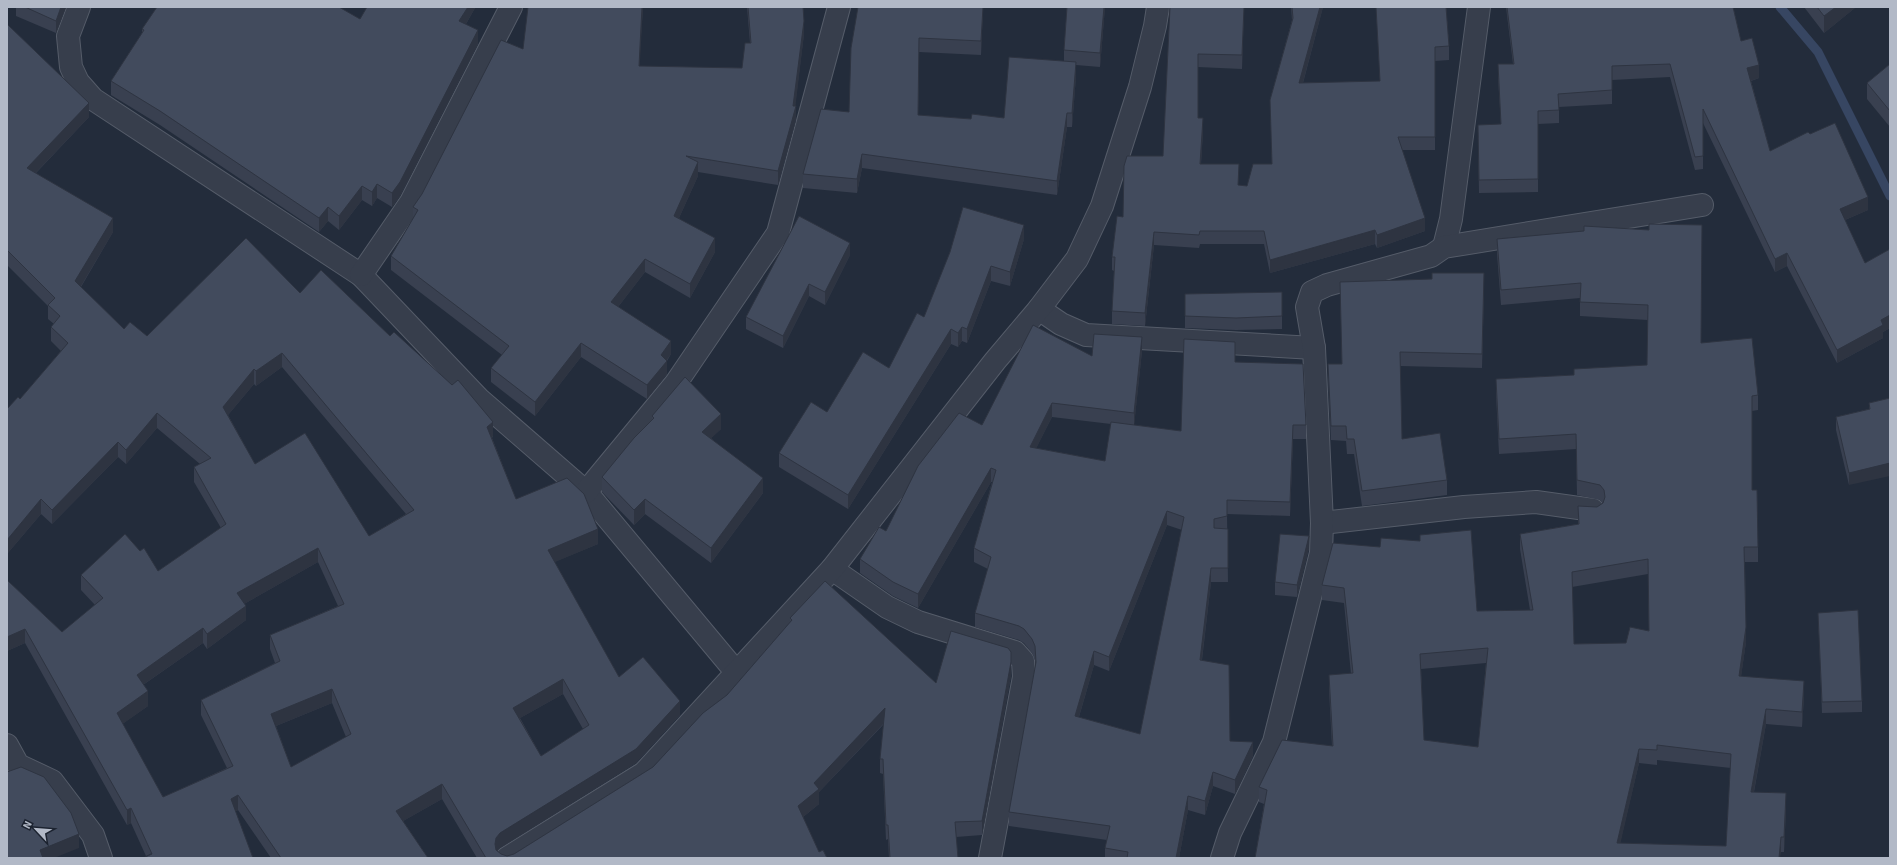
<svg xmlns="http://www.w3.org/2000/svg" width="1897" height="865" font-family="'Source Sans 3',sans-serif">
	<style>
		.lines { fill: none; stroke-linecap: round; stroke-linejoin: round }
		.stream { stroke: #374662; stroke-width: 9 }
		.minor-casing { stroke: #555c69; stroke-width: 24 }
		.minor { stroke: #373e4c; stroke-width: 22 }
		.wall { fill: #394050; fill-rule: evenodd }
		.shaded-wall { fill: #2e3441 }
		.building { fill: #424b5d; stroke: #2e3441; fill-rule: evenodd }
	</style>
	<rect width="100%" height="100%" fill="#232c3b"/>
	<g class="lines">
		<polyline class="stream" points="1780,7 1818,52 1890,196"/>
		<defs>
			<g id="minor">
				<polyline points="79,7 68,36 71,67 78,82 93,99 361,275 479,399 586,492 737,673"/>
				<polyline points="1444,247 1451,219 1479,7"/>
				<polyline points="361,275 411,202 511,7"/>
				<polyline points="1039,309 1061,324 1086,335 1314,348"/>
				<polyline points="586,492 676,383 778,233 839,7"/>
				<polyline points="1322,523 1464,507 1536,502 1593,510"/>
				<polyline points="832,569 887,607 918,622 1015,652 1023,661 1024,677 990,858"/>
				<polyline points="7,745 18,765 52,781 93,835 101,858"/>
				<polyline points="507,858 644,773 832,569 995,361 1039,309 1077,259 1102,206 1140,87 1155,26 1158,7"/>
				<polyline points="1222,858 1230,833 1274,742 1321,553 1322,523 1314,348 1307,307 1312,292 1327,285 1431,256 1444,247 1702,205"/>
			</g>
		</defs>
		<use href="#minor" class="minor-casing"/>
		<use href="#minor" class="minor"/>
	</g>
	<g class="wall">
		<polygon points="16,7 66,7 56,33 16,16"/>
		<polygon points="475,7 475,8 466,24 478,44 400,196 392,207 377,198 372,206 362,200 339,230 328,221 319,232 160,125 111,95 111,81 142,33 142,29 360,19"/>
		<polygon points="643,7 639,66 742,68 750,43 747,7 803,7 804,34 795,106 796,120 778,185 698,172 698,176 679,218 715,252 690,298 645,272 618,307 671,354 667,361 667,374 647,399 581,357 535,416 491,382 491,368 502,355 391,270 391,256 413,218 413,207 523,49"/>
		<polygon points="858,7 1004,7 983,8 981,55 919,52 918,115 971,119 1004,118 1064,61 1064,50 1067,7 1105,7 1100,67 1076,65 1076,76 1072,127 1067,127 1057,195 862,168 857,193 803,188 803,174 849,112"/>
		<polygon points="1170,7 1244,7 1242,69 1198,67 1198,118 1203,131 1201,164 1238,185 1247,186 1272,164 1270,100 1292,20 1291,7 1323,7 1303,83 1380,81 1376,7 1446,7 1449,46 1449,60 1435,61 1435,150 1402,150 1425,231 1377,248 1375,244 1270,273 1264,244 1200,244 1199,248 1154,245 1145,326 1112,324 1112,311 1114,271 1112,270 1112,257 1123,217 1163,156"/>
		<polygon points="1506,7 1733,7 1741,41 1759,78 1751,81 1770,151 1810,134 1868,210 1845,220 1865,263 1890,249 1890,328 1883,332 1883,338 1837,363 1787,266 1775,272 1703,123 1703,169 1695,170 1670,77 1612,80 1612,104 1559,107 1559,123 1538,124 1538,192 1479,193 1478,138 1501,124 1498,78 1498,64 1513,64"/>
		<polygon points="1804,7 1856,7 1824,33"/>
		<path d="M7 24 89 117 36 173 113 232 81 287 124 329 147 336 300 293 493 436 492 438 516 499 598 544 554 562 619 677 680 715 636 763 500 848 497 851 501 854 507 856 514 854 653 767 727 695 790 622V618L936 683 1011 676 982 835 956 837 958 858H889L888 839 886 840 883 774 880 773V759L884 724 819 792V804L803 817 819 852 827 858H477L442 799 403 821 428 858H271L238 810 146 856 131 823 127 825 25 643 7 651V580L62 632 95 605 81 590V575L158 571 221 528 194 482V467L200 464 157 428 126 464 118 457 52 524 41 514 7 554V409L20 399 61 351 51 341V327L54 324 48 319V306L7 265ZM282 367 406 514 369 536 255 464 228 415 254 384 256 386ZM318 562 338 606 270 635V649L275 663 201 700V715L227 768 163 797 122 724 148 706 143 685 203 643 207 649 246 620 244 604ZM563 694 583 729 541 756 520 718ZM332 703 346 737 291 767 276 726Z"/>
		<polygon points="1890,64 1890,127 1867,99 1867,83"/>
		<path d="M1584 231 1701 343 1758 395V410L1752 411V490L1758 547V562H1745L1746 642 1741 676 1804 696 1802 727 1766 724 1754 792 1786 808 1784 852 1255 858 1264 804 1259 802V787L1332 746 1329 690V675L1351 674 1344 603 1322 600V585L1380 547 1420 541V535L1477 611 1530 610 1520 549V534L1578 524V506L1597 507 1603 503 1600 500 1577 495 1576 449 1499 454 1496 394V379L1574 375 1647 365 1648 320 1580 316V298L1501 305 1497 254V239ZM1648 574 1649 630 1626 643 1574 644 1572 587ZM1486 663 1478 747 1424 740 1421 669ZM1657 760 1731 768 1726 846 1620 843 1639 763 1657 765Z"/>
		<polygon points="1024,239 1010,286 991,281 967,343 962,341 958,347 951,344 848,509 779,467 779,453 827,412 889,368 924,317"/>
		<polygon points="850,255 825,305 809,296 783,348 746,329 746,317"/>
		<polygon points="1340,282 1484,288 1482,368 1400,366 1402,439 1447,480 1447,495 1362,506 1354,454 1347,454 1346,441 1331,440 1328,379 1328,364 1342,364"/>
		<polygon points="1282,292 1282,329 1236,330 1185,328 1185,316"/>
		<path d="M1142 351 1134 425 1181 431 1235 362 1306 425V439H1293L1290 516 1227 514 1228 582H1211L1202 660 1230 741 1253 756 1235 794 1213 786 1205 815 1188 810 1179 858H1105V848L1107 840 1009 826V812L1036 666 1035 660 1032 653 1024 643 1019 640 975 627V613L988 569 974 562V548L992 482H991L918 608 893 596 860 573V559L982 425 1092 356ZM1052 417 1111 424 1105 461 1036 448ZM1167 525 1182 530 1140 734 1079 717 1094 665 1109 671Z"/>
		<polygon points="1890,398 1849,485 1836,430 1836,417 1869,409 1869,403"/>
		<polygon points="652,416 721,429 711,438 763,493 711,563 645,514 634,525 602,492 602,477 652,420"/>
		<polygon points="1309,548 1297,597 1275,595 1275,582"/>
		<polygon points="1818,613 1862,701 1862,712 1822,713"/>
	</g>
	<g class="shaded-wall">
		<polygon points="61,7 66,7 56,33 56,21"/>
		<polygon points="468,7 475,7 475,8 459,36 459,21"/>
		<polygon points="642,7 643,7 639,80 639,66"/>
		<polygon points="983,7 981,55 981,41"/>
		<polygon points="1104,7 1105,7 1100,67 1100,53"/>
		<polygon points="1244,7 1242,69 1242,55"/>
		<polygon points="1320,7 1323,7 1299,97 1299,83"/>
		<polygon points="1836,7 1856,7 1824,33 1824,16"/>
		<polygon points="804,21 804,34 795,110 796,106 796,120 778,185 778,171 793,106"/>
		<polygon points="478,30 478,44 400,196 392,207 392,193"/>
		<polygon points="1076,62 1076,76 1072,127 1072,113"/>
		<polygon points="1759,65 1759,78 1747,82 1747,68"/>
		<polygon points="89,103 89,117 27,182 27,168"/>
		<polygon points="1067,113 1067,127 1057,195 1057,181"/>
		<polygon points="1203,118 1203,131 1200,177 1200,164"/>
		<polygon points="862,154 862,168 857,193 857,179"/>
		<polygon points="698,162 698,176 674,229 674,216"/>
		<polygon points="377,184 377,198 372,206 372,192"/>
		<polygon points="362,186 362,200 339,230 339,216"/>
		<polygon points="1868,197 1868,210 1840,222 1840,209"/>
		<polygon points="328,207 328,221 319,232 319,218"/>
		<polygon points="113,218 113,232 75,296 75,281"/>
		<polygon points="1425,218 1425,231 1377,248 1377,235"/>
		<polygon points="1024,225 1024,239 1010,286 1010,272"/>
		<polygon points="1375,230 1375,244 1270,273 1270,260"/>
		<polygon points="1154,232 1154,245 1145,326 1145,313"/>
		<polygon points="715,238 715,252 690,298 690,284"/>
		<polygon points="850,243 850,255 825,305 825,292"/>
		<polygon points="1787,253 1787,266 1775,272 1775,259"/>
		<polygon points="645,259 645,272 611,316 611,302"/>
		<polygon points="991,266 991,281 967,343 967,329"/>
		<polygon points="1484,273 1484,288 1482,368 1482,354"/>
		<polygon points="809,284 809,296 783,348 783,336"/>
		<polygon points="1890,315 1890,328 1883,332 1883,338 1837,363 1837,350 1881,320"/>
		<polygon points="962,327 962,341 958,347 958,333"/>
		<polygon points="951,329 951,344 848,509 848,495"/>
		<polygon points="1142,337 1142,351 1134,427 1134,413"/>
		<polygon points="671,341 671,354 666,361 667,361 667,374 647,399 647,385 661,355"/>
		<polygon points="581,343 581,357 535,416 535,402"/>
		<polygon points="282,353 282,367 256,386 256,371"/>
		<polygon points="254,369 254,384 223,421 223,407"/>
		<polygon points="1052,403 1052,417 1030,461 1030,447"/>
		<polygon points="157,413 157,428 126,464 126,450"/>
		<polygon points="721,414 721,429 702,447 702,432"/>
		<polygon points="493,422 493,436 487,441 487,427"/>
		<polygon points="1293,425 1293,439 1290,516 1290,502"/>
		<polygon points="118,442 118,457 52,524 52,510"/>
		<polygon points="1890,463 1890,476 1849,485 1849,473"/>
		<polygon points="991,468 991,482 918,608 918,594"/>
		<polygon points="763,478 763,493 711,563 711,548"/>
		<polygon points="41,499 41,514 7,554 7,540"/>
		<polygon points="645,499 645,514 634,525 634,510"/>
		<polygon points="1167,511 1167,525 1109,671 1109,657"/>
		<polygon points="598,529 598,544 548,565 548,550"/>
		<polygon points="1309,536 1309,548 1297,597 1297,585"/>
		<polygon points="318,548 318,562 237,608 237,593"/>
		<polygon points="1211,568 1211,582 1200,674 1200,660"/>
		<polygon points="246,606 246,620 207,649 207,634"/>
		<polygon points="1746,627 1746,642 1739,691 1739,676"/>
		<polygon points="203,628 203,643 137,689 137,675"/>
		<polygon points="25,629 25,643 7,651 7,637"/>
		<polygon points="1094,651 1094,665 1075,730 1075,716"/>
		<polygon points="1011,662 1011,676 982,835 982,821"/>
		<polygon points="563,679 563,694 513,722 513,708"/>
		<polygon points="1804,681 1804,696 1802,727 1802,712"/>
		<polygon points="332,689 332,703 271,728 271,714"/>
		<polygon points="148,691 148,706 117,728 117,713"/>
		<polygon points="680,701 680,715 636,763 500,848 496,852 495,844 496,838 500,833"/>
		<polygon points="885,708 885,722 819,792 819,804 798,821 798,806 814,783"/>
		<polygon points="1766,709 1766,724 1751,807 1751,792"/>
		<polygon points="1253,742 1253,756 1235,794 1235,780"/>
		<polygon points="1639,749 1639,763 1617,858 1617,843"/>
		<polygon points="1213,772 1213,786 1205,815 1205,801"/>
		<polygon points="442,784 442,799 396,825 396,811"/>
		<polygon points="1786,793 1786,808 1784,852 1784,837"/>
		<polygon points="238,795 238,810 231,814 231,799"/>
		<polygon points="1188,796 1188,810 1179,858 1176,858"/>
		<polygon points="131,808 131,823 127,825 127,810"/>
		<polygon points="79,834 79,848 54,858 40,858 40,850"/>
		<polygon points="1781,837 1781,852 1780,858 1779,858"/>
	</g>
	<g class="building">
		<polygon points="25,7 61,7 56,21"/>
		<polygon points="157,7 339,7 360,19 367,7 468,7 459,21 478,30 400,182 392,193 377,184 372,192 362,186 339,216 328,207 319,218 160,111 111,81 144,30 142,29"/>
		<polygon points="528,7 642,7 639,66 742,68 745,43 751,43 748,7 803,7 804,21 793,106 796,106 778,171 686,156 698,162 674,216 715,238 690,284 645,259 611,302 671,341 661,355 667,361 647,385 581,343 535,402 491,368 509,346 391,256 418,210 413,207 422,194 501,40 523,49"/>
		<polygon points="858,7 983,7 981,41 919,38 918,115 971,119 972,114 1004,118 1009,57 1076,62 1072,113 1067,113 1057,181 862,154 857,179 803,174 821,109 849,112 851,48"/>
		<polygon points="1067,7 1104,7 1100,53 1064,50"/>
		<polygon points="1170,7 1244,7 1242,55 1198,54 1198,118 1203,118 1200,164 1239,164 1238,185 1247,186 1253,164 1272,164 1270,100 1293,18 1292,7 1320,7 1299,83 1380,81 1376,7 1446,7 1449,46 1435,47 1435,137 1398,137 1425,218 1377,235 1375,230 1270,260 1264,231 1200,231 1199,235 1154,232 1145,313 1112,311 1115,257 1112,257 1117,216 1123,217 1124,166 1127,156 1163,156"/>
		<polygon points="1507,7 1733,7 1741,41 1752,38 1759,65 1747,68 1770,151 1808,132 1810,134 1835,123 1868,197 1840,209 1865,263 1890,249 1890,315 1881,320 1883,325 1837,350 1787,253 1775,259 1703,109 1703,156 1695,157 1670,64 1612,66 1612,90 1558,94 1559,110 1538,111 1538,179 1479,180 1478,125 1501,124 1498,64 1514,64"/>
		<polygon points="1817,7 1836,7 1824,16"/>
		<path d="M7 24 89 103 27 168 113 218 75 281 124 329 130 322 147 336 246 238 300 293 321 270 390 336 394 332 452 385 458 380 493 422 487 427 516 499 567 478 584 494 598 529 548 550 619 677 643 657 680 701 636 749 500 833 496 838 495 844 496 850 501 854 507 856 514 854 653 767 703 713 727 695 792 620 790 618 825 581 936 683 951 631 1008 648 1011 652V662L982 821 955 822 958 858H890L888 825H886L883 759H880L885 708 814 783 819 789 798 806 819 852 823 850 827 858H486L442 784 396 811 428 858H281L238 795 231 799 253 858H143L152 854 131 808 127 810 25 629 7 637V580L62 632 103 598 81 575 125 534 140 551 144 548 158 571 226 524 194 467 211 458 157 413 126 450 118 442 52 510 41 499 7 540V409L18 397 20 399 68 343 51 327 60 316 48 305 55 298 7 250ZM282 353 414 510 369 536 305 433 255 464 223 407 254 369 256 371ZM318 548 344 604 270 635 280 661 201 700 233 766 163 797 117 713 148 691 137 675 203 628 207 634 246 606 237 593ZM563 679 589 725 541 756 513 708ZM332 689 351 734 291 767 271 714Z"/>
		<polygon points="1890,64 1890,111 1867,83"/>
		<polygon points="963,207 1024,225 1010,272 991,266 967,329 962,327 958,333 951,329 848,495 779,453 811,402 827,412 863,352 889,368 917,313 924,317 950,252"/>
		<polygon points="799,216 850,243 825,292 809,284 783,336 746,317"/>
		<path d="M1649 224 1702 225 1701 343 1752 338 1758 395 1752 396V490H1757L1758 547H1744L1746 627 1739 676 1804 681 1802 712 1766 709 1751 792 1786 793 1784 837H1781L1779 858H1255L1267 790 1259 787 1282 740 1333 746 1329 675 1353 673 1344 588 1322 585 1333 543 1380 547 1381 538 1420 541V535L1471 530 1477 611 1533 610 1520 534 1579 524 1578 506 1597 507 1603 503 1605 497 1604 490 1600 485 1577 480 1576 434 1499 439 1496 379 1574 375V369L1647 365 1648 305 1580 302 1581 283 1501 290 1497 239 1584 231V226L1649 230ZM1648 559 1649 631 1630 627 1626 643 1574 644 1572 572ZM1488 648 1478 747 1424 740 1420 654ZM1657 745 1731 754 1726 846 1617 843 1639 749 1657 750Z"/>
		<polygon points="1432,273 1484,273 1482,354 1400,352 1402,439 1440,433 1447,480 1362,491 1354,439 1347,439 1346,426 1331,426 1328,364 1342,364 1340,282 1432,279"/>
		<polygon points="1282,292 1282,316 1236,318 1185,316 1185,294"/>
		<path d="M1033 325 1092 356 1094 334 1142 337 1134 413 1052 403 1030 447 1105 461 1111 422 1181 431 1184 339 1235 342V362L1303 364 1306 425H1293L1290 502 1227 500V516L1214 519V528L1228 529V568H1211L1200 660 1229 665 1230 741 1253 742 1235 780 1213 772 1205 801 1188 796 1176 858H1127L1128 852 1105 848 1110 826 1009 812 1036 662 1035 646 1032 639 1024 629 1019 626 975 613 991 557 974 548 996 470 991 468 918 594 893 582 860 559 879 527 886 531 918 466 959 413 982 425ZM1167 511 1184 517 1140 734 1075 716 1094 651 1109 657Z"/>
		<polygon points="685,377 721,414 702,432 763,478 711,548 645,499 634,510 602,477 634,438 654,418 652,416"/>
		<polygon points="1890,398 1890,463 1849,473 1836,417 1870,409 1869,403"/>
		<polygon points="1280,534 1309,536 1297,585 1275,582"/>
		<polygon points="1858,610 1862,701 1822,702 1818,613"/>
		<polygon points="21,767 44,777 71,813 79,834 40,850 43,858 7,858 7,772"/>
	</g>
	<rect width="1897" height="865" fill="none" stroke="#b2b9c7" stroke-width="16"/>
	<g transform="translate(36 829) rotate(296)" stroke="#1c2330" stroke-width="3" paint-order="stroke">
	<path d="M0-3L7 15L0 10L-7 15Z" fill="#b2b9c7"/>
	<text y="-6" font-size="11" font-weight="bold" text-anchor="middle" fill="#b2b9c7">N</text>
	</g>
</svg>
